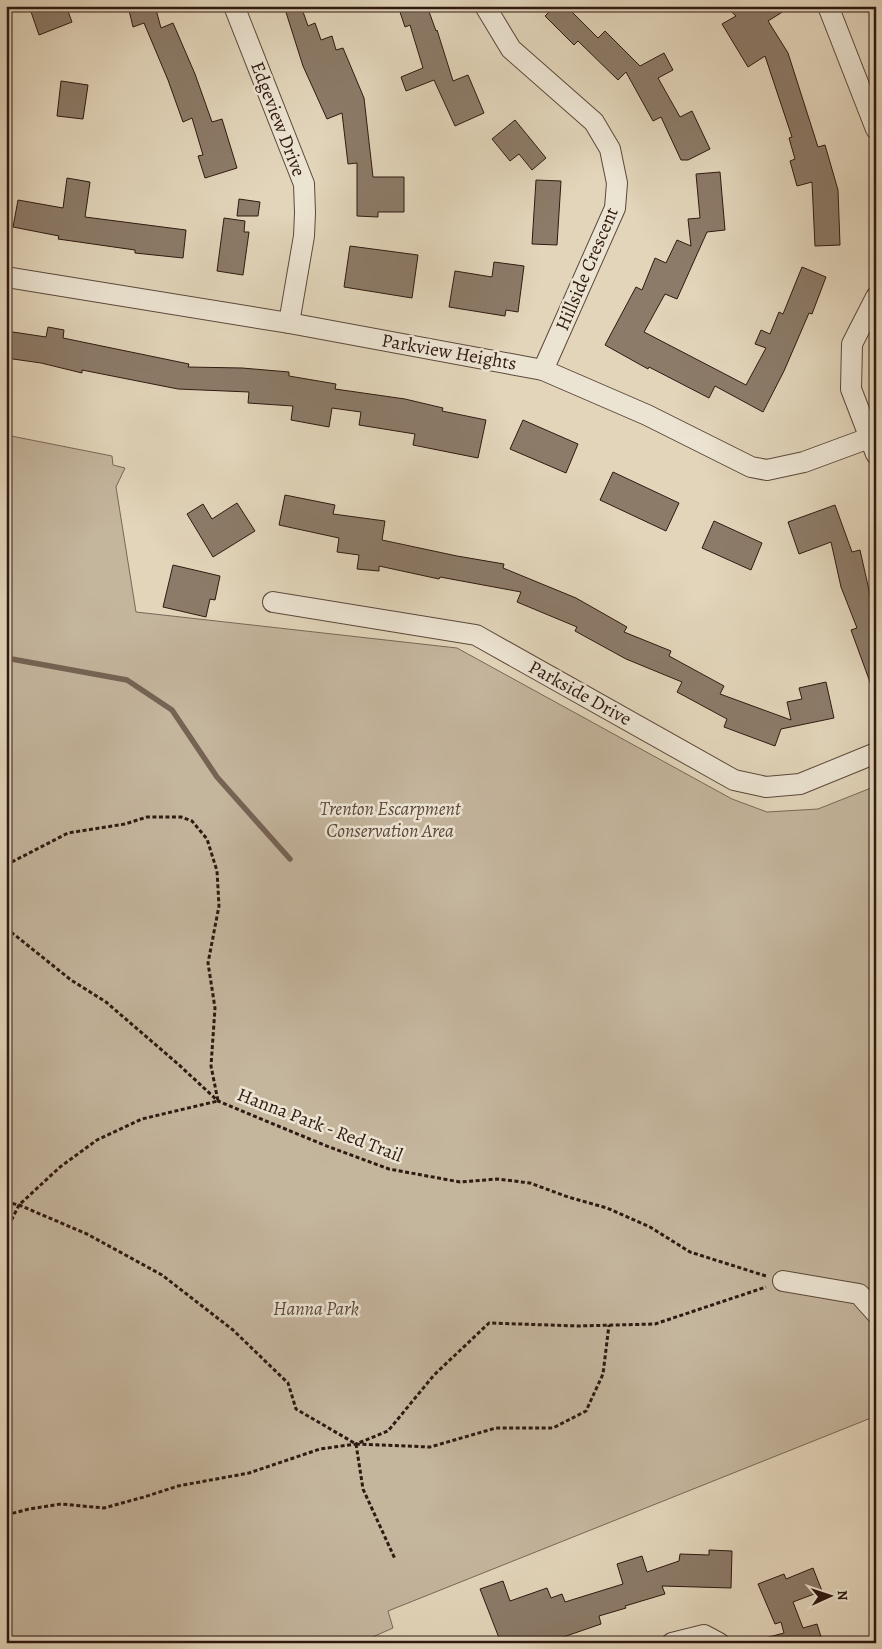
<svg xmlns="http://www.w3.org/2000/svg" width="882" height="1649" font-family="Alegreya,serif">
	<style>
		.green { fill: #c4b59d; stroke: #7a6757 }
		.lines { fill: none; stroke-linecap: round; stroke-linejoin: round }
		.stream { stroke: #766354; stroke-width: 5.5 }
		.building { fill: #8c7b69; stroke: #2f1911 }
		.minor-casing { stroke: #5c483b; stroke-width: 22 }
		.path { stroke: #2f1911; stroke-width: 3; stroke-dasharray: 4 2.5; stroke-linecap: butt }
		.minor { stroke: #ece4d2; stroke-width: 20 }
		.labels { text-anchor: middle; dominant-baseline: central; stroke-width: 5; stroke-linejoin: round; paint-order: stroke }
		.street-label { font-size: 19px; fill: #2f1911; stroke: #ece4d2 }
		.park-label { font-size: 19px; font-style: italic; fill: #5c483b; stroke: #ece4d2 }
	</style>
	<rect width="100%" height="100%" fill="#e2d5ba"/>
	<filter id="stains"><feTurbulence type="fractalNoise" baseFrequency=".004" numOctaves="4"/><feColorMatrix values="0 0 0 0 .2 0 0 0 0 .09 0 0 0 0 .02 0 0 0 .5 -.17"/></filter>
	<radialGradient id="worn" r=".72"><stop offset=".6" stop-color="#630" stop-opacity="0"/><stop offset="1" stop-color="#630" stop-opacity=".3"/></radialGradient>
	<polygon class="green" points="6,435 112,456 113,465 125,468 116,487 136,612 457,648 732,799 767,812 818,809 876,786 876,1416 388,1611 393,1628 359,1643 6,1643"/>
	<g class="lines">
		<polyline class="stream" points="6,658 127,680 172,710 217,777 290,859"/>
	</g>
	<g class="building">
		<polygon points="29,6 66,6 72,22 39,35"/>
		<polygon points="128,6 155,6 161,28 173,23 195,74 212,122 222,119 237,168 205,178 198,156 203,155 192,118 183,122 168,80 144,23 133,27"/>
		<polygon points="284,6 301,6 308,26 315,23 321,40 332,36 336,50 343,48 364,98 373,177 404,177 404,212 378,212 378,217 357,216 357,163 348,164 342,113 327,119 303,66"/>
		<polygon points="398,6 427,6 436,31 437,30 453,81 468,75 484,113 455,126 434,80 406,91 401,77 423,68 410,25 405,27"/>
		<polygon points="555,6 566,6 598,38 605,31 640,66 664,53 673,70 658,78 680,117 692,111 710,149 688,160 681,160 661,117 653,121 626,72 618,80 578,41 574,45 545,16"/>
		<polygon points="725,6 792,6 768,21 788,53 818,147 825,145 838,190 840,245 815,246 812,182 797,186 790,161 795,159 789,138 792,137 765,56 748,67 722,24 736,16"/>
		<polygon points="61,81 88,85 83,119 57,116"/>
		<polygon points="515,120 546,158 532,170 519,154 510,161 492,139"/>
		<polygon points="720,172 725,230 707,232 677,299 665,294 644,332 746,385 766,348 755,344 761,330 770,334 779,312 783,314 802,267 826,277 812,314 809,313 784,371 763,412 715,386 709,398 649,367 648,369 605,345 636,287 642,290 655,258 666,263 677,240 691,246 688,219 700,218 696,174"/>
		<polygon points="67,178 90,182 85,217 186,230 183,258 135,253 135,250 58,239 59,236 13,227 18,200 63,208"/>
		<polygon points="536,180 561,181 557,245 532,244"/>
		<polygon points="239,199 260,202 258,216 237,216"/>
		<polygon points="224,218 245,221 244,232 249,232 243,275 217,271"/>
		<polygon points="350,246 418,255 412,298 344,287"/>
		<polygon points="494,262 524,266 518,312 506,310 505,316 449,307 455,271 492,277"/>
		<polygon points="48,327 64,330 63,338 189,364 188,367 242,368 289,372 289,376 336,384 335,389 405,399 443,408 442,411 486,420 478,458 413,445 415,434 359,425 361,412 332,408 329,427 291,420 293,406 248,403 249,392 178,389 82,370 82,373 41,363 6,358 6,331 46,337"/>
		<polygon points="523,420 578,444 566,473 510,449"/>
		<polygon points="613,472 679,503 666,531 600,500"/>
		<polygon points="285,495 335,505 333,514 385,521 382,540 457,556 504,564 503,568 576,598 627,627 624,632 671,651 669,656 724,686 720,694 791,720 787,702 802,699 799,688 826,682 834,718 781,729 775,746 724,727 727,719 677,692 682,682 626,659 575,631 577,627 517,602 521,592 440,577 439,579 379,566 379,571 357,569 359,555 337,552 339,538 279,525"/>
		<polygon points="237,503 255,531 213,557 187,514 203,504 212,519"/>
		<polygon points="835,505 852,552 860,550 873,608 876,607 876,693 874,693 851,630 857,628 841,587 831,542 799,554 788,522"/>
		<polygon points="714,521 762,543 751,570 702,548"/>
		<polygon points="173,565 220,576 215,600 210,599 206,617 163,607"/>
		<polygon points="709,1550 732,1551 731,1588 662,1586 665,1594 625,1606 626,1608 599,1616 601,1624 546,1643 501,1643 480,1589 503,1581 510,1601 547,1588 551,1598 562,1594 565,1602 623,1584 617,1564 642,1556 647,1572 679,1561 680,1554 709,1555"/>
		<polygon points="813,1568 822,1591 793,1602 803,1628 817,1624 823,1643 766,1643 765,1638 784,1633 781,1622 775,1624 758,1584 784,1574 786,1579"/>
	</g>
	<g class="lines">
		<defs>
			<g id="minor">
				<polyline points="234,6 304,184 305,213 304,236 289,323"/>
				<polyline points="485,6 511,49 594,122 610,149 617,183 615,208 543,370"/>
				<polyline points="828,6 876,129"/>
				<polyline points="6,277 289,323 543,370 647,415 751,467 767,470 804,462 869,438"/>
				<polyline points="876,297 852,344 851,389 876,454"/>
				<polyline points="273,602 476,635 734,780 766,787 800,784 876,753"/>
				<polyline points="783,1281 859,1294 876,1313"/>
				<polyline points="672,1643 704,1635 719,1643"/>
			</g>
		</defs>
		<use href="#minor" class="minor-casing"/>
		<g class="path">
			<polyline points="6,865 68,833 125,824 147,817 181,817 192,821 207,839 217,871 219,906 208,963 215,1008 211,1066 218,1101 142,1119 97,1140 60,1167 19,1205 10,1223 6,1237"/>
			<polyline points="6,928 71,980 106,1002 178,1064 218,1101 324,1145 389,1169 460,1182 497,1179 530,1183 568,1197 607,1208 650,1227 690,1252 766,1276"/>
			<polyline points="6,1202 19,1205 87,1234 162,1275 233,1330 288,1383 296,1409 356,1444 430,1447 496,1428 553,1428 586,1411 603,1374 609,1325"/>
			<polyline points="356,1444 363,1489 395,1559"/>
			<polyline points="6,1515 29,1509 61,1504 104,1508 144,1497 178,1486 249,1473 320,1449 356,1444 388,1431 434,1375 489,1323 578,1326 655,1324 766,1287"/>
		</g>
		<use href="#minor" class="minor"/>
	</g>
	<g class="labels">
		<g class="street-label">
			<text transform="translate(278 119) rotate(69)">Edgeview Drive</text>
			<text transform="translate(587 269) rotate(-67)">Hillside Crescent</text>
			<text transform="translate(449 352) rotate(10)">Parkview Heights</text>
			<text transform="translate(580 693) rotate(29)">Parkside Drive</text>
			<text transform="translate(320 1125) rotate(21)">Hanna Park - Red Trail</text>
		</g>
		<g class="park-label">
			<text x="390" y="809">Trenton Escarpment<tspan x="390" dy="22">Conservation Area</tspan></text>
			<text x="316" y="1309">Hanna Park</text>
		</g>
	</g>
	<rect width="882" height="1649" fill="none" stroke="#e2d5ba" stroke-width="25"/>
	<rect x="8" y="8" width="867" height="1634" fill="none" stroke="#2f1911" stroke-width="2.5"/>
	<rect x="12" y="12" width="857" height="1624" fill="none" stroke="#2f1911"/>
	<g transform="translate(830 1596) rotate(87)" stroke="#ece4d2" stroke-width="4" paint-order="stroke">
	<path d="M0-4L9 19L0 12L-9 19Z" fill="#2f1911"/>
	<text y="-8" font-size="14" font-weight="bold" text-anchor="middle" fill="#2f1911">N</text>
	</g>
	<rect width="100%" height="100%" filter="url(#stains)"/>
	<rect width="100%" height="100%" fill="url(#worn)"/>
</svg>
